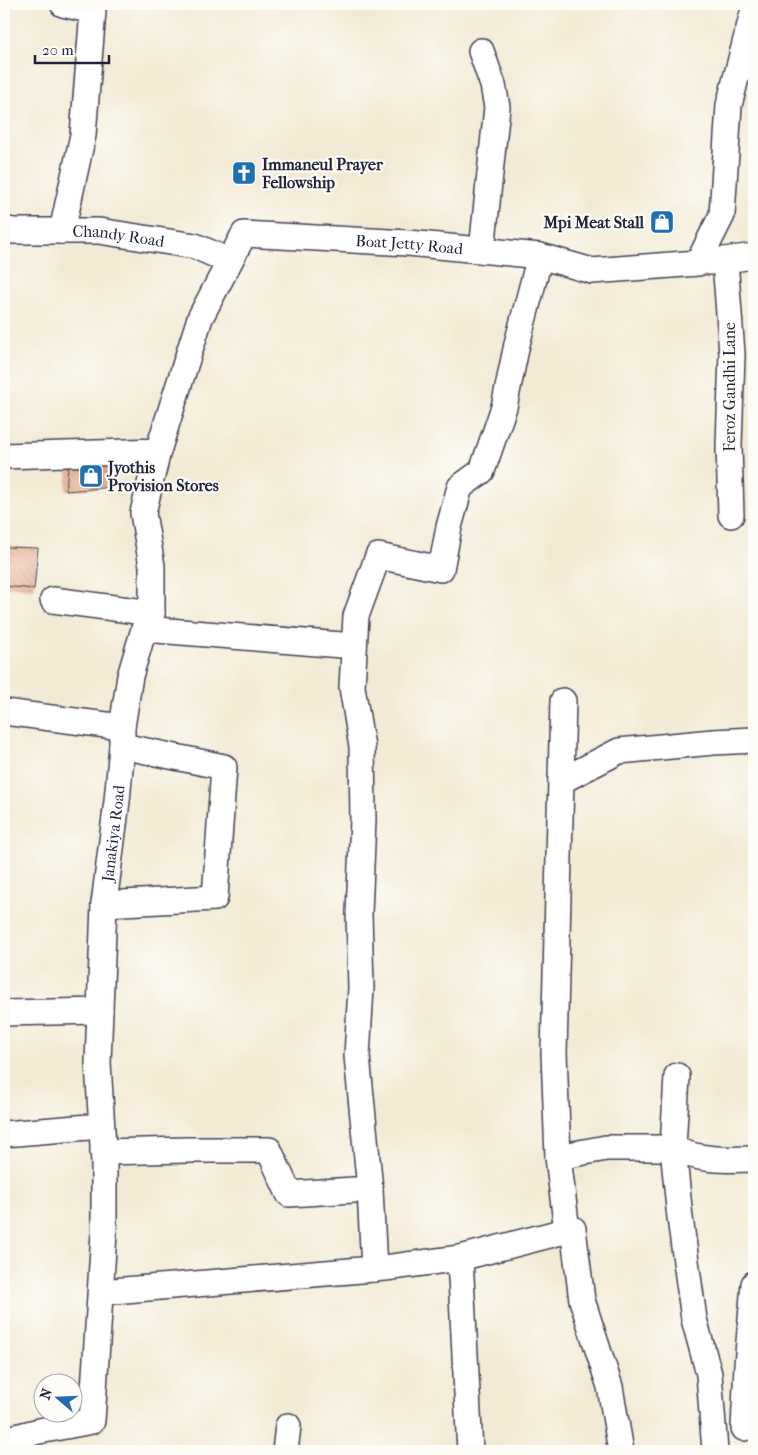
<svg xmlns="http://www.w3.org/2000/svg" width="758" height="1455" font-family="'IM FELL French Canon',serif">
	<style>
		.building { fill: url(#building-back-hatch) }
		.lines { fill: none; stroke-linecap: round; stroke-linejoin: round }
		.minor-casing { stroke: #414052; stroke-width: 28 }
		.minor { stroke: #fff; stroke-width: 25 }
		.labels { text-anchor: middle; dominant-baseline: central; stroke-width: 4.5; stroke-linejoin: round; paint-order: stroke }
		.poi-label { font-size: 16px; font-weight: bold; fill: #22223b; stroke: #fdfcf7; text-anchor: start }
		.street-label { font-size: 16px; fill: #22223b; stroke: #fdfcf7 }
	</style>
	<defs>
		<pattern id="building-back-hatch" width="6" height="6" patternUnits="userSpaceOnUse" patternTransform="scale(1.25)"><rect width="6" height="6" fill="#e4a988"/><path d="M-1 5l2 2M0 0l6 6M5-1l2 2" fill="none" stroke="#c39176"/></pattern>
	</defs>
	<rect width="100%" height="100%" fill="#fdfcf7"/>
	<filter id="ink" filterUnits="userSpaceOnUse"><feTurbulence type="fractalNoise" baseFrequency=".02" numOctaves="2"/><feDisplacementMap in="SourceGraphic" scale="10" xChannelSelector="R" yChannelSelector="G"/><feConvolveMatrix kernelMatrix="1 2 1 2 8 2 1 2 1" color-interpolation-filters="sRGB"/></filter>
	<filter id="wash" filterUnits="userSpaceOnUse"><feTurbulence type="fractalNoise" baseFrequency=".0096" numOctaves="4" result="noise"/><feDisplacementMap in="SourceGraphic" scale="20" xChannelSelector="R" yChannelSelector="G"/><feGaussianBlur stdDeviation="1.12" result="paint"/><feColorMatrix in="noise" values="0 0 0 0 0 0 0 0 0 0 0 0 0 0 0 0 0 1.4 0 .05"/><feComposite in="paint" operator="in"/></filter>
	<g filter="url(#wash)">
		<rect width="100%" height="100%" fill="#f2ead4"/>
		<g id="blocks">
			<g class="building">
				<polygon points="115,462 114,487 66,491 68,466"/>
				<polygon points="4,547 38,548 34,589 4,586"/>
			</g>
		</g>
	</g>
	<g filter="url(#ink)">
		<use href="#blocks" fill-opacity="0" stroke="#414052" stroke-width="1"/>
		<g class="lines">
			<defs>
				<g id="minor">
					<polyline points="481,51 493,85 497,107 482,250"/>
					<path id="s1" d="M4 229 13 231H99L195 246 229 261"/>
					<polyline points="62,231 83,135 93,11 63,4"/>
					<polyline points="725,260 732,354 729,446 731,515"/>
					<polyline points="710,262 754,256"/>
					<path id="s2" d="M4 456 158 451 200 318 244 234 408 243 540 256 592 271 698 263 722 215 729 105 754 9"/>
					<polyline points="53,600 152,613"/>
					<polyline points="144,629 354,646"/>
					<polyline points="563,701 554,1053 558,1157 567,1231"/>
					<polyline points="4,712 122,727"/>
					<polyline points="561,781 619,751 713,742 754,740"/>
					<polyline points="104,904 215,898 224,767 122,746"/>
					<polyline points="4,1013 100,1011"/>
					<path d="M677 1076 673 1148C697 1161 727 1160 754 1159"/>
					<polyline points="4,1134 101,1126"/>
					<polyline points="103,1152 187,1150 269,1150 289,1194 370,1189 357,1056 361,988 359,913 363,820 362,747 352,687 356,616 378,556 441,569 449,527 460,487 482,471 504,407 517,344 540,256"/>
					<polyline points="558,1157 606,1148 673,1148 680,1218 694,1319 709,1374 715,1451"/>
					<polyline points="370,1189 374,1269"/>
					<polyline points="460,1258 573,1229 582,1300 610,1387 621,1451"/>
					<polyline points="101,1292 385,1268 460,1258 470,1451"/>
					<polyline points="744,1428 747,1365 754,1284"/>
					<path id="s3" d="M4 1440 39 1431 92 1421 104 1233V1163L98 1063 104 904 117 801 122 746V727L130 676 144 629 152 613V566L143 513 158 451"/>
					<polyline points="285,1451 288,1426"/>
				</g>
			</defs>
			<use href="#minor" class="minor-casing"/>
			<use href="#minor" class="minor"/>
		</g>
	</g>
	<defs>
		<symbol id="church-square" viewBox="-11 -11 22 22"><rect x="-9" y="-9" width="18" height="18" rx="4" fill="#1f6fb2" stroke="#fdfcf7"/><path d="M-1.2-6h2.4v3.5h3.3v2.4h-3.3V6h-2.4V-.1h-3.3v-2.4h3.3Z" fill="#fff"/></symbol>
		<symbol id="shop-square" viewBox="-11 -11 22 22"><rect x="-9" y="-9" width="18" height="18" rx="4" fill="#1f6fb2" stroke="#fdfcf7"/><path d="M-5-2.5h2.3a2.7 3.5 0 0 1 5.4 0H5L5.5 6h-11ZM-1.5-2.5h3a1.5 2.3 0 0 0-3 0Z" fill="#fff"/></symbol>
	</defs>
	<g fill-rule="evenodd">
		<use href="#church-square" x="230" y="159" width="28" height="28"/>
		<use href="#shop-square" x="648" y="208" width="28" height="28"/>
		<use href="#shop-square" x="77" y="462" width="28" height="28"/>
	</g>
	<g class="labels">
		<g class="poi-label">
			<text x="262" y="164">Immaneul Prayer<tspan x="262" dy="18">Fellowship</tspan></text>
			<text x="644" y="222" text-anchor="end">Mpi Meat Stall</text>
			<text x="108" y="467">Jyothis<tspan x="108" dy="18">Provision Stores</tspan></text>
		</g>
		<g class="street-label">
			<text stroke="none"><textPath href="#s1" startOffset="115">Chandy Road</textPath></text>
			<text stroke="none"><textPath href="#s2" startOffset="554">Boat Jetty Road</textPath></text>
			<text transform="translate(729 387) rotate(-90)">Feroz Gandhi Lane</text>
			<text stroke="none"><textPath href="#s3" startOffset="679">Janakiya Road</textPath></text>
		</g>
	</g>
	<rect width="758" height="1455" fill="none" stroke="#fdfcf7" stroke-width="20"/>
	<g transform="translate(58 1398) rotate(289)"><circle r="24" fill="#fdfcf7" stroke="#a5a5ac"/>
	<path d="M0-4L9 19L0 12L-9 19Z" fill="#1f6fb2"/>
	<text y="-8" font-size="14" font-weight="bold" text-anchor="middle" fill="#22223b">N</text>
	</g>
	<path d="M35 55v8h74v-8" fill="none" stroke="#22223b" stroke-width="2.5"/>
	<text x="42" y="55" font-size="15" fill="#22223b" stroke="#fdfcf7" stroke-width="4" paint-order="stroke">20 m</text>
</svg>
